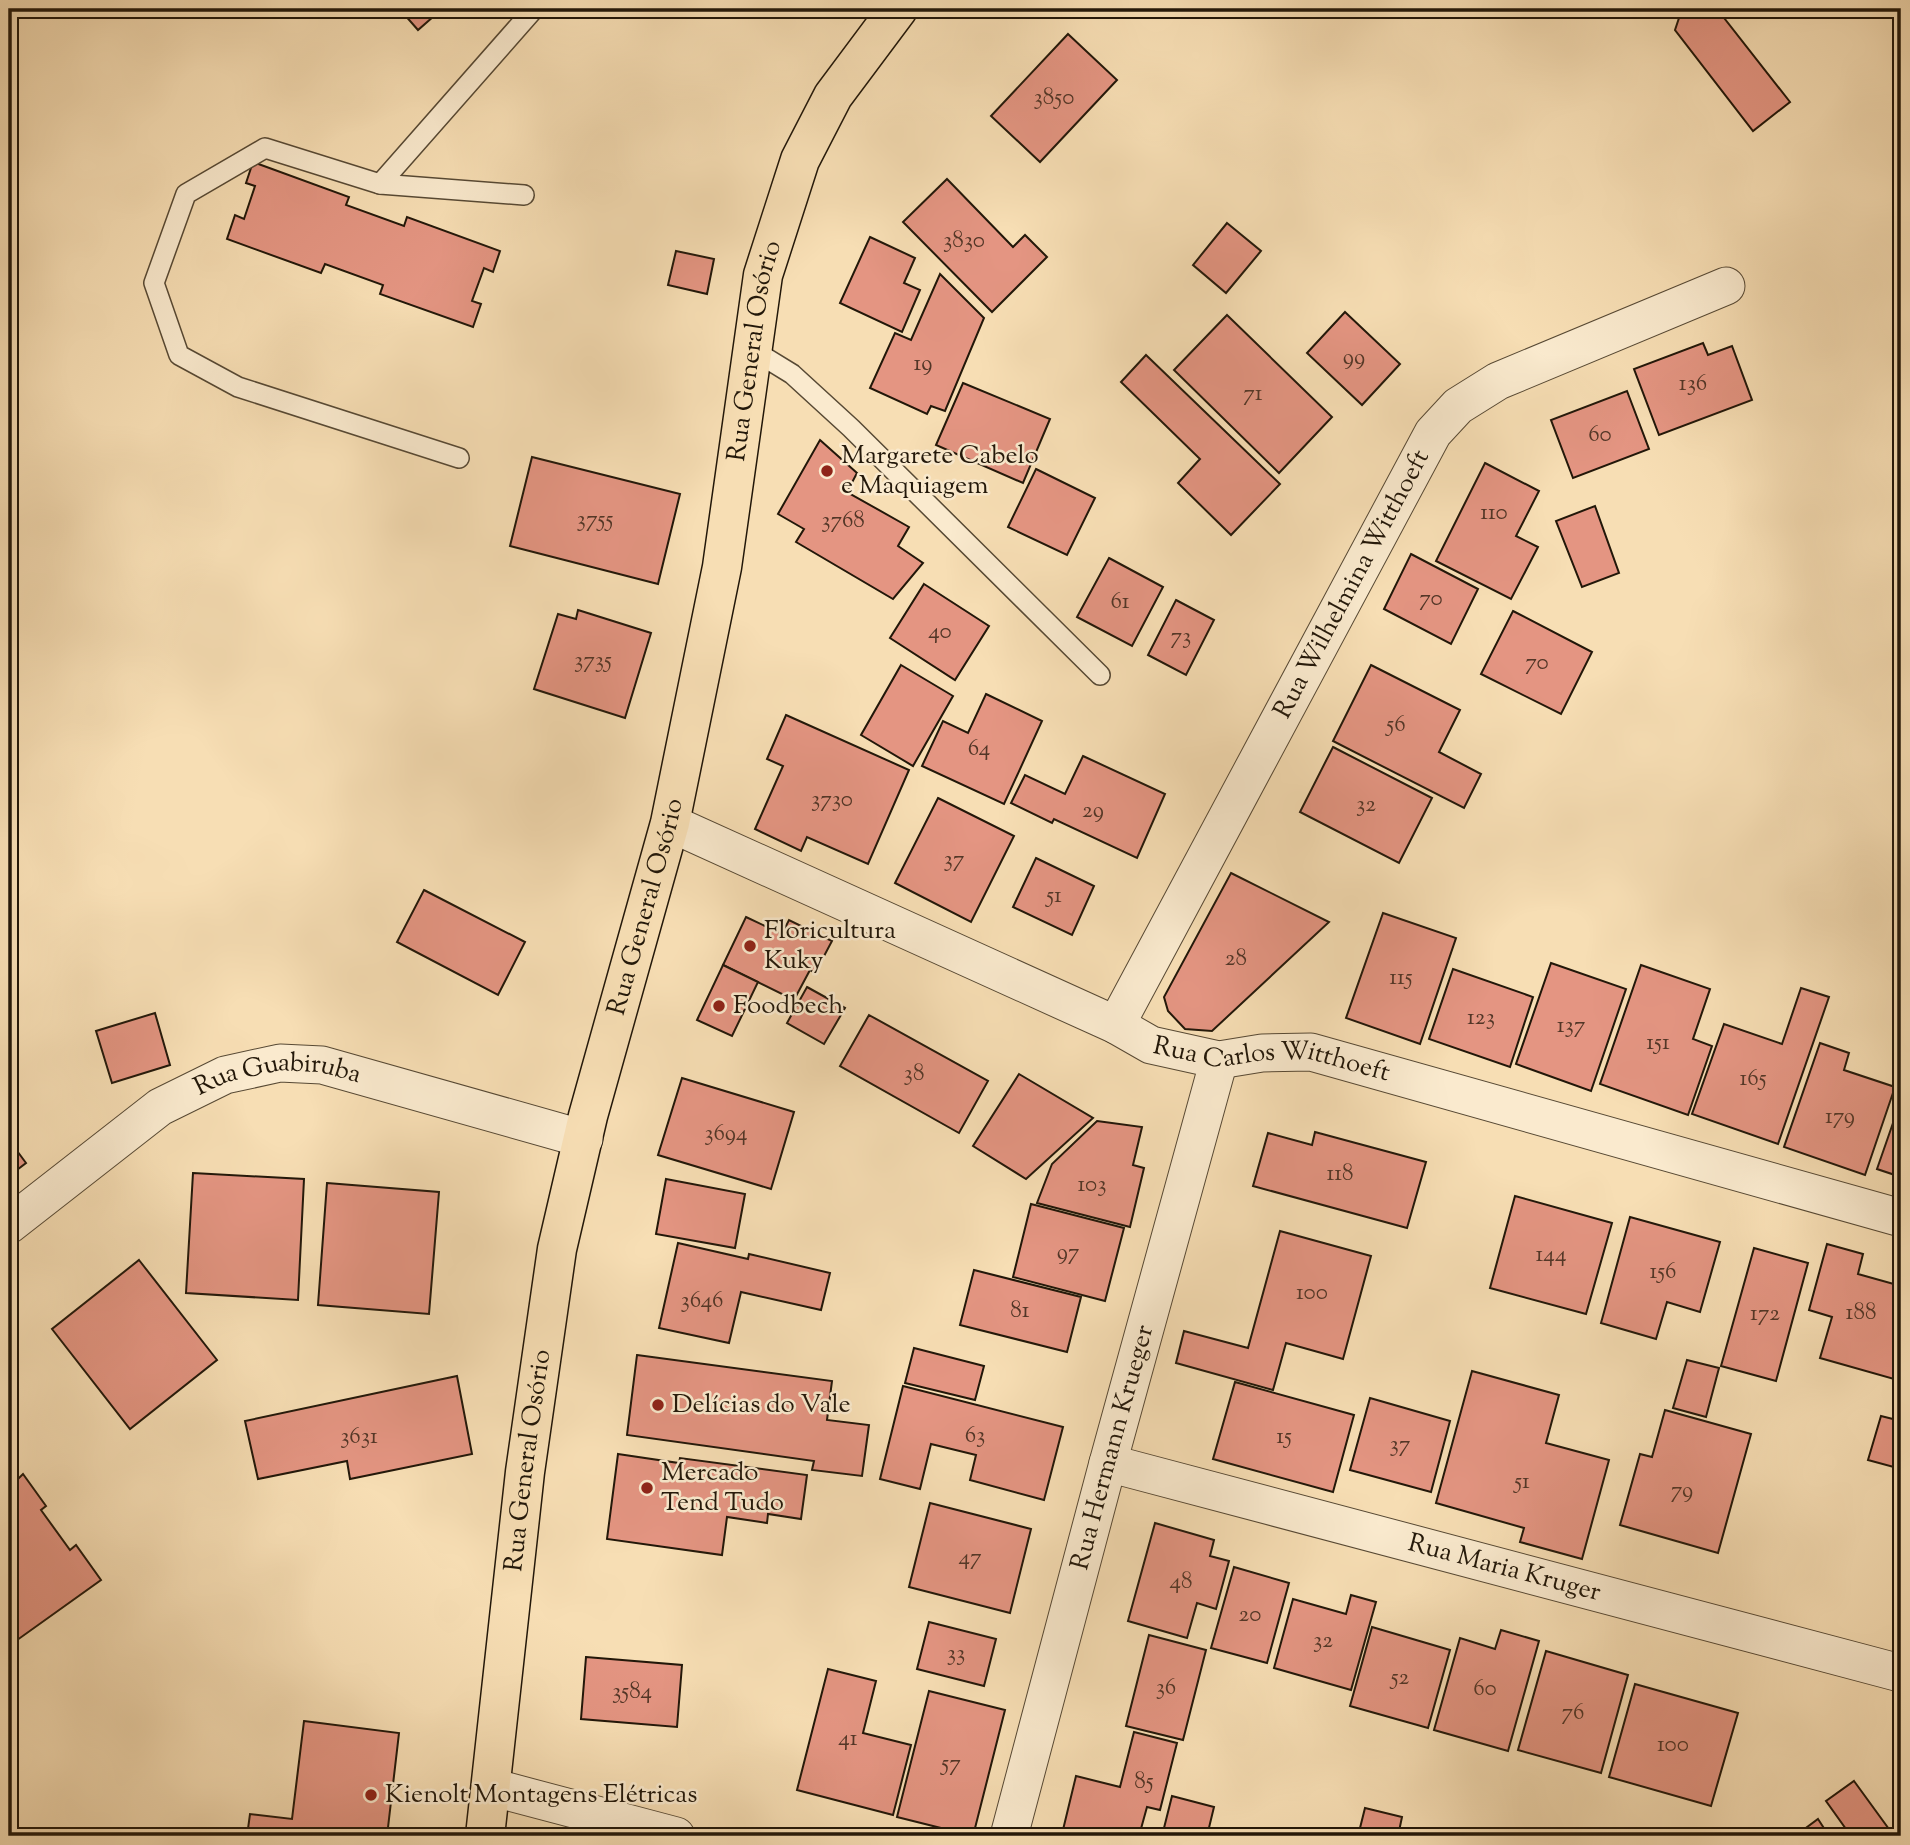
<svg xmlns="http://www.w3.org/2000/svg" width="1910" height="1845" font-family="'Sorts Mill Goudy',serif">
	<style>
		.building { fill: #e49582; stroke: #221709; stroke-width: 2 }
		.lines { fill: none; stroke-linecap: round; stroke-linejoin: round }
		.service-casing { stroke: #574934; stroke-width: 22 }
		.minor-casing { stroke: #574934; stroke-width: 39 }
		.primary-casing { stroke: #221709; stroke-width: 41 }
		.service { stroke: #faeace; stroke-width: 19 }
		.minor { stroke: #faeace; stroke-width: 37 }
		.primary { stroke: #f7deb4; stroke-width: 38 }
		.poi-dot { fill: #8f2418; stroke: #faeace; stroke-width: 2.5 }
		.labels { text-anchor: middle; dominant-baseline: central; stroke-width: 5; stroke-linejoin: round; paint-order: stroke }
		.number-label { font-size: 23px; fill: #523627 }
		.street-label { font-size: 26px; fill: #221709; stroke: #faeace }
		.poi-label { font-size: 26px; fill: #221709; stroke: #faeace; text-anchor: start }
	</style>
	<rect width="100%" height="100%" fill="#f7deb4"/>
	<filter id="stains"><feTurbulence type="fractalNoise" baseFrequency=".00286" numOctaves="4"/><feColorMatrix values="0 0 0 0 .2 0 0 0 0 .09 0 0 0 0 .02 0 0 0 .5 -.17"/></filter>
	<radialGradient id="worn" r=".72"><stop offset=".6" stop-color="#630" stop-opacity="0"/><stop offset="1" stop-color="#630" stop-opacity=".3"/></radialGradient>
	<g class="building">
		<polygon points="409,9 442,9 418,30 403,13"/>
		<polygon points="1682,9 1717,9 1790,102 1753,131 1675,30"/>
		<polygon points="1068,34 1117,80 1040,162 991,116"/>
		<polygon points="253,162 349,197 346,205 404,226 407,217 500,251 493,272 484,268 472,301 481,304 473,327 380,294 383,285 325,264 321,273 227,239 235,215 244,219 255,186 246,183"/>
		<polygon points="947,179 1013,247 1025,235 1047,257 992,312 903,222"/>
		<polygon points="1227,223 1261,251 1226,293 1193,265"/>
		<polygon points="870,237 915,258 904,283 920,290 902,332 840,303"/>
		<polygon points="676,251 714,259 707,294 668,285"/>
		<polygon points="940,274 984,318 945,411 931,406 927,414 870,388 895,333 911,340"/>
		<polygon points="1345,312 1400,364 1362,405 1307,353"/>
		<polygon points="1227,315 1332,417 1279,473 1174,370"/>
		<polygon points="1703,343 1708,355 1732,346 1752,400 1659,435 1634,369"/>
		<polygon points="1146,355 1280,484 1231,535 1178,483 1200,459 1121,382"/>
		<polygon points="963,383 1050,419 1023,483 936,445"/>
		<polygon points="1627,391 1649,449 1573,478 1551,420"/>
		<polygon points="820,440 857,473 847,492 909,527 898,546 923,563 893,599 796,542 804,529 778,514"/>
		<polygon points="532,457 680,494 658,584 510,546"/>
		<polygon points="1485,463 1539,491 1516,536 1538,547 1511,599 1436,561"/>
		<polygon points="1036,469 1095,498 1067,555 1008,527"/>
		<polygon points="1595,506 1619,573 1582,587 1556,521"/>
		<polygon points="1411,554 1478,589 1451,644 1384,609"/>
		<polygon points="1109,558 1163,587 1132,646 1077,617"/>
		<polygon points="924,584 989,626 955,680 890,638"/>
		<polygon points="1176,600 1214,620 1186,675 1148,655"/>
		<polygon points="578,610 651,633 625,718 534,689 558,614 576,619"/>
		<polygon points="1513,611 1592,652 1561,714 1481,674"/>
		<polygon points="901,665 953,696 913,766 861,735"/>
		<polygon points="1371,665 1460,710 1439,752 1481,774 1464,808 1333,741"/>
		<polygon points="986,694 1042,721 1004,804 922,766 943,721 968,733"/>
		<polygon points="786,715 909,770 868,864 807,837 801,851 755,829 783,766 767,759"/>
		<polygon points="1333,747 1432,798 1399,863 1300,812"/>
		<polygon points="1083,756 1165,794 1137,858 1054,819 1052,823 1011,803 1025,775 1065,794"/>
		<polygon points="938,798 1014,836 971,922 895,883"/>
		<polygon points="1036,858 1094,886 1072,935 1013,907"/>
		<polygon points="1231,873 1329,922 1212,1031 1185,1029 1168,1011 1164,997"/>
		<polygon points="424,890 525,942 498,995 397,942"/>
		<polygon points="1383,913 1456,938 1420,1044 1346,1018"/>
		<polygon points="746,917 782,934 789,920 832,941 815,973 810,970 794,1000 723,965"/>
		<polygon points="1551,963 1626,989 1591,1091 1516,1064"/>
		<polygon points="723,965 758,982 732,1036 697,1020"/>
		<polygon points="1641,965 1710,989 1693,1039 1712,1046 1688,1115 1600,1084"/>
		<polygon points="1453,969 1533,997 1510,1067 1429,1039"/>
		<polygon points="807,987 845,1008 824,1044 787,1023"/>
		<polygon points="1801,988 1829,997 1778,1144 1692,1114 1724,1024 1782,1044"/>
		<polygon points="155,1013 170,1065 112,1083 96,1031"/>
		<polygon points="869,1015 988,1081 959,1133 840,1066"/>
		<polygon points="1820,1043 1849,1053 1844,1070 1895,1087 1865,1175 1784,1147"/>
		<polygon points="1019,1074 1093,1118 1026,1179 973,1146"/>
		<polygon points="682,1078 794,1112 771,1189 658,1155"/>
		<polygon points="1901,1100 1901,1177 1877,1169"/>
		<polygon points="1097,1121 1142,1127 1133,1165 1144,1168 1130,1227 1037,1203 1052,1164"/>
		<polygon points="1315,1132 1426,1162 1407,1228 1253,1186 1268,1133 1312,1145"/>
		<polygon points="9,1140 26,1163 9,1176"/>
		<polygon points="193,1173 304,1179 298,1300 186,1293"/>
		<polygon points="666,1179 745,1194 735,1248 656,1234"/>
		<polygon points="327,1183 439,1192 429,1314 318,1305"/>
		<polygon points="1515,1196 1612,1223 1586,1314 1490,1288"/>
		<polygon points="1031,1204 1124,1228 1105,1301 1013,1277"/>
		<polygon points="1630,1217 1720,1242 1700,1312 1667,1302 1656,1339 1601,1323"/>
		<polygon points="1280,1231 1371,1256 1343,1359 1286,1343 1273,1390 1176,1363 1184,1331 1248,1348"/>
		<polygon points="678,1243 748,1259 749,1254 830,1273 821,1310 741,1292 729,1343 659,1328"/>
		<polygon points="1827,1244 1863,1254 1858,1274 1901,1286 1901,1381 1820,1358 1832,1317 1809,1310"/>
		<polygon points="1754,1248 1808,1263 1776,1381 1721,1366"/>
		<polygon points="139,1260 217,1360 130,1429 52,1329"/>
		<polygon points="974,1270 1081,1297 1067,1352 960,1325"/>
		<polygon points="914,1348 984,1366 975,1400 905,1383"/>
		<polygon points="637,1355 832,1381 827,1420 869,1425 862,1476 812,1470 814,1461 627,1435"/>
		<polygon points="1687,1360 1719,1368 1706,1417 1673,1408"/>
		<polygon points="1472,1371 1559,1395 1546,1443 1609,1460 1582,1559 1520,1542 1524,1528 1436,1503"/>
		<polygon points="457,1376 472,1454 350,1479 347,1461 258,1479 245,1421"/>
		<polygon points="1235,1382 1354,1415 1333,1492 1213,1459"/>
		<polygon points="903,1386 1063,1427 1044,1500 970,1480 976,1455 931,1444 920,1489 880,1479"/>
		<polygon points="1370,1398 1450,1421 1431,1492 1350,1470"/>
		<polygon points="1665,1410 1751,1434 1718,1553 1620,1525 1640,1454 1652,1457"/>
		<polygon points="1881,1416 1901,1421 1901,1469 1868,1460"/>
		<polygon points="618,1454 679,1463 680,1458 807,1475 801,1519 768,1514 767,1523 727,1517 722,1555 607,1539"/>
		<polygon points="9,1464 19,1478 23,1474 46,1506 41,1510 70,1550 76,1545 101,1580 13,1643 9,1638"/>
		<polygon points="930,1503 1031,1529 1010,1613 909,1587"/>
		<polygon points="1155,1523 1214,1540 1210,1556 1229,1561 1216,1609 1197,1603 1187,1638 1128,1621"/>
		<polygon points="1234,1567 1289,1583 1267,1663 1211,1648"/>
		<polygon points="1351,1595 1376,1602 1351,1690 1274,1668 1293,1599 1346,1614"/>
		<polygon points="929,1622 996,1639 984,1686 917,1669"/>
		<polygon points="1372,1627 1450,1650 1428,1728 1350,1706"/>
		<polygon points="1501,1630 1539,1641 1508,1751 1434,1730 1460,1638 1495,1649"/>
		<polygon points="1149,1635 1206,1650 1183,1740 1126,1726"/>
		<polygon points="1546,1651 1628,1675 1601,1773 1518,1750"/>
		<polygon points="586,1657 682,1665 677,1727 581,1719"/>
		<polygon points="828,1669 876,1681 863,1733 911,1745 893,1815 797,1790"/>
		<polygon points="1635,1684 1738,1713 1711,1806 1609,1777"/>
		<polygon points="929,1691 1005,1710 973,1836 897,1817"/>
		<polygon points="304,1721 399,1733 387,1836 247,1836 250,1814 292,1819"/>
		<polygon points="1134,1732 1177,1743 1160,1810 1147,1807 1139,1836 1072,1836 1062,1834 1076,1776 1120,1787"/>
		<polygon points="1854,1781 1894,1836 1851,1836 1826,1801"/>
		<polygon points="1172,1796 1214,1807 1207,1836 1162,1836"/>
		<polygon points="1365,1808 1402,1817 1398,1836 1358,1836"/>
		<polygon points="1818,1819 1829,1836 1795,1836"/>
	</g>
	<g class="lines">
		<defs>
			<g id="service">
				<polyline points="380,184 534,9"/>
				<polyline points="751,349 792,374 851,428 1100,675"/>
				<polyline points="459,458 238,387 179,355 154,283 186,194 265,148 380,184 524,195"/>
			</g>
			<g id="minor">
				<path id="s1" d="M670 823 1116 1025 1151 1045 1219 1060 1262 1053 1311 1052 1901 1218"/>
				<path id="s2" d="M1116 1025 1433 433 1458 406 1498 381 1726 286"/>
				<path id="s3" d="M9 1225 160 1107 225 1075 280 1063 322 1065 584 1139"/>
				<path id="s4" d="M1108 1463 1900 1673"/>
				<polyline points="491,1787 676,1836"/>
				<path id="s5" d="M1009 1836 1108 1463 1219 1060"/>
			</g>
			<g id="primary">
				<path id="s6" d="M485 1836 525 1472 557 1249 588 1116 670 823 722 567 763 275 800 160 833 96 898 9"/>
			</g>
		</defs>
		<use href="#service" class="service-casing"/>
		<use href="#minor" class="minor-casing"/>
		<use href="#primary" class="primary-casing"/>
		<use href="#service" class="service"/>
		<use href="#minor" class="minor"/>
		<use href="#primary" class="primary"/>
	</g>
	<g class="poi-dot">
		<circle cx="827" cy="471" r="7"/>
		<circle cx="750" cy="946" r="7"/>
		<circle cx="719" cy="1006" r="7"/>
		<circle cx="658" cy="1405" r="7"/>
		<circle cx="647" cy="1488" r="7"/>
		<circle cx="371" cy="1795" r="7"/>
	</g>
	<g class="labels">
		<g class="number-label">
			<text x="1054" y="98">3850</text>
			<text x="964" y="241">3830</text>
			<text x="1354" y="358">99</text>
			<text x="923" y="364">19</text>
			<text x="1693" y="384">136</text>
			<text x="1253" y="394">71</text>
			<text x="1600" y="435">60</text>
			<text x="1494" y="513">110</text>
			<text x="595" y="520">3755</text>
			<text x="843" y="521">3768</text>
			<text x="1431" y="599">70</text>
			<text x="1120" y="602">61</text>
			<text x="940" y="632">40</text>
			<text x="1181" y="637">73</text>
			<text x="593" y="661">3735</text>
			<text x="1537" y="663">70</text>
			<text x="1396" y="725">56</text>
			<text x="979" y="749">64</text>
			<text x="832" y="800">3730</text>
			<text x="1366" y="805">32</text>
			<text x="1093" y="811">29</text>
			<text x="954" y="860">37</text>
			<text x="1054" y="896">51</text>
			<text x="1236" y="959">28</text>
			<text x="1401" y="978">115</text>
			<text x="1481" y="1018">123</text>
			<text x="1571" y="1026">137</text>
			<text x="1658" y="1043">151</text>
			<text x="914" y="1074">38</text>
			<text x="1753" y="1079">165</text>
			<text x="1840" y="1117">179</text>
			<text x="726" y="1134">3694</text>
			<text x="1340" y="1174">118</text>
			<text x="1092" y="1185">103</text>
			<text x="1068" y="1253">97</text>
			<text x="1551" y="1255">144</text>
			<text x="1663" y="1272">156</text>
			<text x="1312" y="1293">100</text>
			<text x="702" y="1301">3646</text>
			<text x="1020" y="1311">81</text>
			<text x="1861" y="1313">188</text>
			<text x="1765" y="1314">172</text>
			<text x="975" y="1436">63</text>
			<text x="359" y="1437">3631</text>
			<text x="1284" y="1437">15</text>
			<text x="1400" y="1445">37</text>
			<text x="1522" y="1482">51</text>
			<text x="1682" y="1491">79</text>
			<text x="970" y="1558">47</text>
			<text x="1181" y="1582">48</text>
			<text x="1250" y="1615">20</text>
			<text x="1323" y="1641">32</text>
			<text x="956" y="1654">33</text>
			<text x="1400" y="1678">52</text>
			<text x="1166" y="1688">36</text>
			<text x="1485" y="1689">60</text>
			<text x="632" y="1692">3584</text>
			<text x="1573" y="1713">76</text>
			<text x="848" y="1739">41</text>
			<text x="1673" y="1745">100</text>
			<text x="951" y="1764">57</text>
			<text x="1144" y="1782">85</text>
		</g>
		<g class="street-label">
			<text stroke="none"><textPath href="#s6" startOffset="1512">Rua General Osório</textPath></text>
			<text stroke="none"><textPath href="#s2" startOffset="500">Rua Wilhelmina Witthoeft</textPath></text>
			<text stroke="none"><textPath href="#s6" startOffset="945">Rua General Osório</textPath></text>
			<text stroke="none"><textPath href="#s1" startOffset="653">Rua Carlos Witthoeft</textPath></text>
			<text stroke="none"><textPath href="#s3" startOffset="317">Rua Guabiruba</textPath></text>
			<text stroke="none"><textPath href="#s5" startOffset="402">Rua Hermann Krueger</textPath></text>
			<text stroke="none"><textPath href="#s6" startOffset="378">Rua General Osório</textPath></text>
			<text stroke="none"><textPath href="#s4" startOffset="410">Rua Maria Kruger</textPath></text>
		</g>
		<g class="poi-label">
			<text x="841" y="456">Margarete Cabelo<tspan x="841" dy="30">e Maquiagem</tspan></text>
			<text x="764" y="931">Floricultura<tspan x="764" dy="30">Kuky</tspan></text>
			<text x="733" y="1006">Foodbech</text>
			<text x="672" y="1405">Delícias do Vale</text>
			<text x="661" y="1473">Mercado<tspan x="661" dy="30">Tend Tudo</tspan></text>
			<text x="385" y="1795">Kienolt Montagens Elétricas</text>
		</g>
	</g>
	<rect width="1910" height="1845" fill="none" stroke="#f7deb4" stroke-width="35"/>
	<rect x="10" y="10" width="1889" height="1824" fill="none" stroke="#221709" stroke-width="3.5"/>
	<rect x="18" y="18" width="1875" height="1810" fill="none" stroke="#221709" stroke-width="2"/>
	<rect width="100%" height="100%" filter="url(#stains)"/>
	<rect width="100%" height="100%" fill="url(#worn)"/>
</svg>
